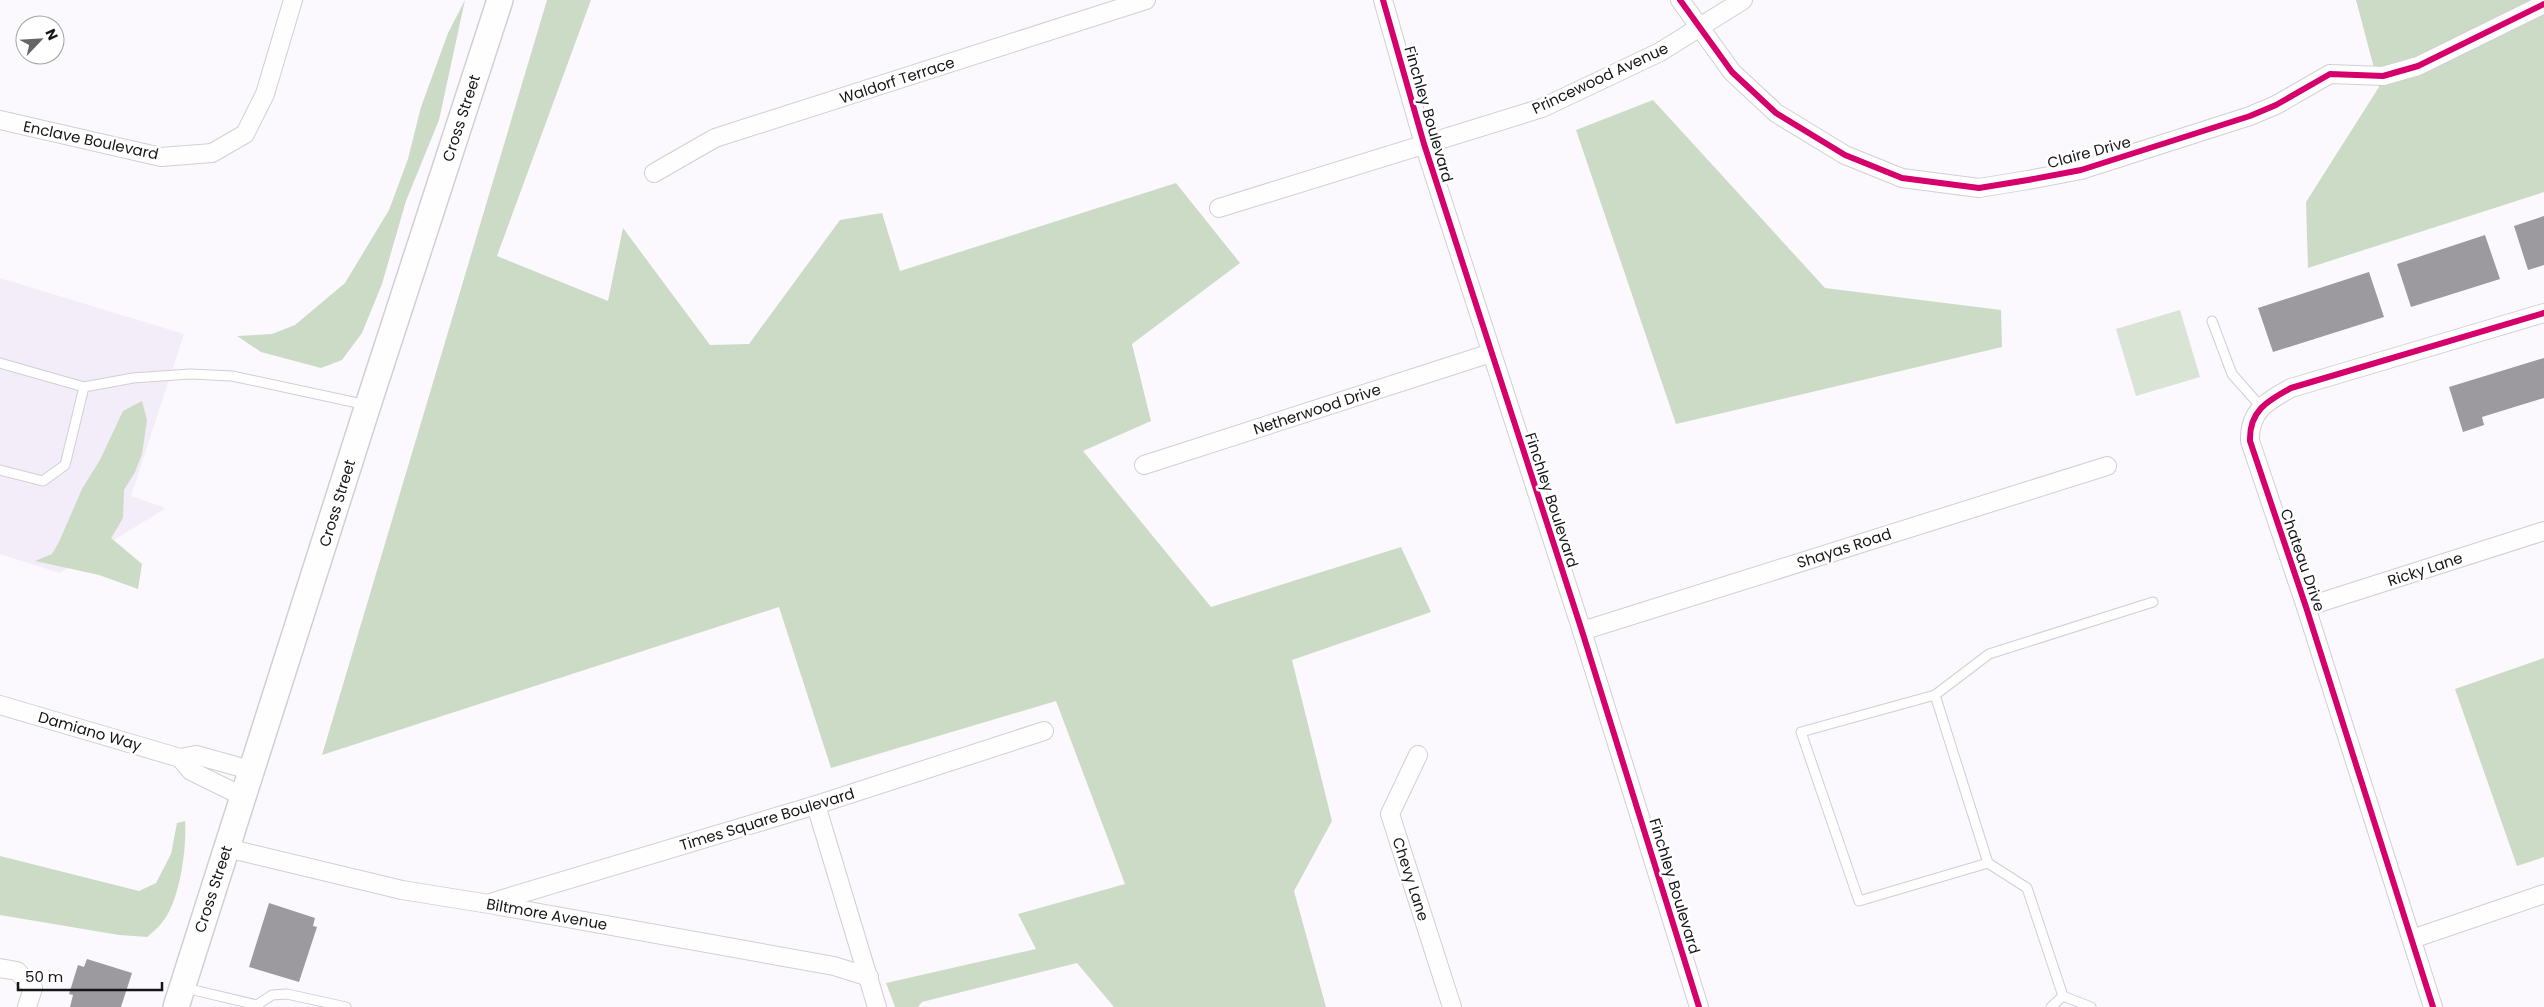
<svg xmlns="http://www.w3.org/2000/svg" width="2544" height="1007" font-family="Poppins,sans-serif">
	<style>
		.industrial { fill: #f2edf8 }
		.green { fill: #d9e4d5 }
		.forest { fill: #ccdbc5 }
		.building { fill: #9c9a9e }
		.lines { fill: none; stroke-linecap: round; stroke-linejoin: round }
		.service-casing { stroke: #d1cfd3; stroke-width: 11 }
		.minor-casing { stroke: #d1cfd3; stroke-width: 20 }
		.secondary-casing { stroke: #d1cfd3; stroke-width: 28 }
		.service { stroke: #fefeff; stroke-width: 9 }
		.minor { stroke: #fefeff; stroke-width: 18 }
		.secondary { stroke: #fefeff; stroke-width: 25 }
		.cycleway-casing { stroke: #fff; stroke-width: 9 }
		.cycleway { stroke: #d6006c; stroke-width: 6 }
		.labels { text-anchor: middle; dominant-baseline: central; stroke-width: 5; stroke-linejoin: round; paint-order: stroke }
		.street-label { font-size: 15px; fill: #161518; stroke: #fff }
	</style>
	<rect width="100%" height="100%" fill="#fbf9fe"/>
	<polygon class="industrial" points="0,278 184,334 131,496 166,508 60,573 0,554"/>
	<polygon class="green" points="2180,310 2200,377 2136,396 2116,329"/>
	<g class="forest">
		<polygon points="465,0 439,120 406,201 382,284 362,333 342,360 321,368 261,352 237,336 272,334 295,325 345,283 389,210 408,159 421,107 448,33"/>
		<polygon points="547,0 591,0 497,256 608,301 623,228 710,345 749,344 840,220 882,213 900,271 1176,183 1240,263 1132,344 1151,421 1083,451 1211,607 1401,547 1431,612 1292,660 1332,821 1294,891 1326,1007 1114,1007 1077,963 922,1002 918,1007 895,1007 886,983 1036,949 1018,914 1125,884 1056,701 831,768 779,607 322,755"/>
		<polygon points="2356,0 2544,0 2544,192 2308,268 2306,202 2379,87"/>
		<polygon points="1653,100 1825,288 2001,310 2002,347 1676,424 1576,130"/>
		<polygon points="142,401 147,420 142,454 135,472 124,490 123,518 111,538 142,564 138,589 99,575 35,561 52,554 59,542 82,489 100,460 123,411"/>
		<polygon points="2544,658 2544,857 2517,866 2455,689"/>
		<path d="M185 821C187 847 180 899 164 920 159 927 153 932 147 937L119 935 0 915V856L139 891 156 883 171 854 177 823Z"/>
	</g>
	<g class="building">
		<polygon points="2544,216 2544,265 2528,270 2514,226"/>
		<polygon points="2485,235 2500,279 2411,307 2397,264"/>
		<polygon points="2369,272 2384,317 2273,352 2258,308"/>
		<polygon points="2544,358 2544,398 2482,417 2484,425 2463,432 2449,387"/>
		<polygon points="269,903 315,918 313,926 317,927 299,982 249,967"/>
		<polygon points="87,959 132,973 121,1007 70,1007 73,995 69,994 78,965 84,967"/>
	</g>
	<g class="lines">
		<defs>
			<g id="service">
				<polyline points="2212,321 2232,374 2262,408"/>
				<polyline points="0,363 84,387 133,378 190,374 232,376 367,405"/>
				<polyline points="0,470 43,481 65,465 84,387"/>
				<polyline points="1935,695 1988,863 2027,888 2063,996 2091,1007"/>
				<polyline points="1988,863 1859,901 1801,732 1935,695 1989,654 2153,602"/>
				<polyline points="185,988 257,1005 272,995 287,994 346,1007"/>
				<polyline points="2051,1007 2063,996"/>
			</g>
			<g id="minor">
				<polyline points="1383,0 1424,144 1582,631 1699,1007"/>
				<polyline points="1680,0 1732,72 1776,113 1845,155 1902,178 1979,188 2028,180 2081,170 2250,116 2276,105 2330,74 2383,76 2418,66 2544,4"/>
				<polyline points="0,120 161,157 212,153 245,134 265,94 293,0"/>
				<polyline points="654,173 715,138 1146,0"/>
				<polyline points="1219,208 1542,108 1660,52 1743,0"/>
				<polyline points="1144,465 1491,353"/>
				<polyline points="2306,607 2544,531"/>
				<polyline points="1582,631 2107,466"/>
				<polyline points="0,705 180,758 196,755 250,770"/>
				<polyline points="1418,755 1390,814 1452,1007"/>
				<polyline points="180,758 191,771 242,796"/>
				<polyline points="816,805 877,1007"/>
				<polyline points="227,848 402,890 489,904 834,966 869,977"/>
				<polyline points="493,902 816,805 1044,731"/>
				<polyline points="2412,939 2544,894"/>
				<polyline points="0,968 17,971 33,988 27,1007"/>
				<path d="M2433 1007 2306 607 2250 441C2249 411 2267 401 2291 388L2544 313"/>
			</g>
			<polyline id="secondary" points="176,1007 368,405 500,0"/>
		</defs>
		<use href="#service" class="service-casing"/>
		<use href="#minor" class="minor-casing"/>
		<use href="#secondary" class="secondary-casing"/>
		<use href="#service" class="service"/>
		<use href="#minor" class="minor"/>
		<use href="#secondary" class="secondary"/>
		<defs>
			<g id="cycleway">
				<polyline points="1383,0 1424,144 1582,631 1699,1007"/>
				<polyline points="1680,0 1732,72 1776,113 1845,155 1902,178 1979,188 2028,180 2081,170 2250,116 2276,105 2330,74 2383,76 2418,66 2544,4"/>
				<path d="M2433 1007 2306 607 2250 441C2249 411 2267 401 2291 388L2544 313"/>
			</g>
		</defs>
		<use href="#cycleway" class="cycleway-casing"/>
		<use href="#cycleway" class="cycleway"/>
	</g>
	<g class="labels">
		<g class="street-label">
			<text transform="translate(1600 78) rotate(-25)">Princewood Avenue</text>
			<text transform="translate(897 80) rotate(-18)">Waldorf Terrace</text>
			<text transform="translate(1429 114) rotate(74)">Finchley Boulevard</text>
			<text transform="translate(461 118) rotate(-72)">Cross Street</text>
			<text transform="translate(91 140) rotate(12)">Enclave Boulevard</text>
			<text transform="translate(2089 152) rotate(-15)">Claire Drive</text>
			<text transform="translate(1317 409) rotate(-18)">Netherwood Drive</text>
			<text transform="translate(1552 500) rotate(72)">Finchley Boulevard</text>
			<text transform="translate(337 503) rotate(-73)">Cross Street</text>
			<text transform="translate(1844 548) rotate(-18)">Shayas Road</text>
			<text transform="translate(2303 560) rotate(71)">Chateau Drive</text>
			<text transform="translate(2425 569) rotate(-18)">Ricky Lane</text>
			<text transform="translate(90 731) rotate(16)">Damiano Way</text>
			<text transform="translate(767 819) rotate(-17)">Times Square Boulevard</text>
			<text transform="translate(1411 879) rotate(72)">Chevy Lane</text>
			<text transform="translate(1675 886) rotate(73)">Finchley Boulevard</text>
			<text transform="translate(213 889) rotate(-72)">Cross Street</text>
			<text transform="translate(547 914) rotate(10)">Biltmore Avenue</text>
		</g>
	</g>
	<g transform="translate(40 40) rotate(65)"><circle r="24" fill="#ffffff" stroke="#a2a1a3"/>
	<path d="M0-4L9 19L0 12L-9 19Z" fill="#666568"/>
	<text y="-8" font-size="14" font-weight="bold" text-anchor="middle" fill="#161518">N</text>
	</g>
	<path d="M18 982v8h144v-8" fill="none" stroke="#161518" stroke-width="2.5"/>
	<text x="25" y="982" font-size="15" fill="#161518" stroke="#ffffff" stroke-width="4" paint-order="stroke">50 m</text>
</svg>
